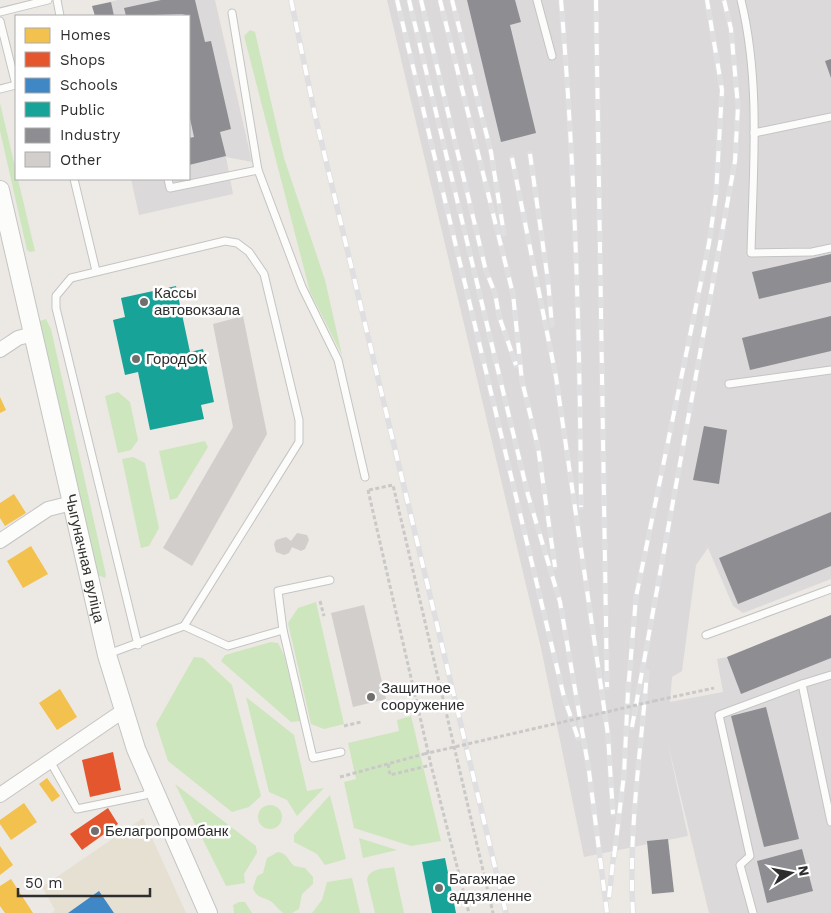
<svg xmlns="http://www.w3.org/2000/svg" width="831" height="913" font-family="'Work Sans',sans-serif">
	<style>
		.industrial { fill: #dcd9db }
		.education { fill: #e6e0d3 }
		.green { fill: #cee6be }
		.homes { fill: #f2c14e }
		.shops { fill: #e4572e }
		.schools { fill: #3f88c5 }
		.public { fill: #17a398 }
		.industry { fill: #8d8d92 }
		.building { fill: #d1cecb }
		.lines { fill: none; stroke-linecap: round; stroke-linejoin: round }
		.service-casing { stroke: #c5c4c5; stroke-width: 9 }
		.minor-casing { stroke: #c5c4c5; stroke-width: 16 }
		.tertiary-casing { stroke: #c5c4c5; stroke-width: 20 }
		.path { stroke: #c9c9c8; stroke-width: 3; stroke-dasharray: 4 2.5; stroke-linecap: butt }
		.service { stroke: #fcfcfb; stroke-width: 7 }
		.minor { stroke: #fcfcfb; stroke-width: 14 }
		.tertiary { stroke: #fcfcfb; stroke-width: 18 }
		.rail-casing { stroke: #dfdfe1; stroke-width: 5.5 }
		.rail { stroke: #fff; stroke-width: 4; stroke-dasharray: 11; stroke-linecap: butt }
		.path-bridge { stroke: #c9c9c8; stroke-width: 3; stroke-dasharray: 4 2.5; stroke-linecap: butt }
		.poi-dot { fill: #706f6e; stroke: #fff; stroke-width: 2 }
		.labels { text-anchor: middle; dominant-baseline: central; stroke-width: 5; stroke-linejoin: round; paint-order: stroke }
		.poi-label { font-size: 15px; fill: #2e2e2e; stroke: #fff; text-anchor: start }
		.street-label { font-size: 15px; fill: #2e2e2e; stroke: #fff }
	</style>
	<rect width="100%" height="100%" fill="#ece8e4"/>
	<g class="industrial">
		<polygon points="118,0 215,0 252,162 226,157 233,194 139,215 131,179 189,179 189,16 95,16 92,6"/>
		<polygon points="387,0 831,0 831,579 743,613 733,606 708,548 696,565 682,671 672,677 670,702 723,692 717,659 727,657 831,615 831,913 709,913 667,740 688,836 584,857 541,648"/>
	</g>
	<polygon class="education" points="143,818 186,913 52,913 55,910 42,887"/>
	<g class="green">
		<polygon points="250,30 255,32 284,158 325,280 342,355 310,292 244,36"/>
		<polygon points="0,103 35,251 30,252 27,250 0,131"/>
		<polygon points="46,319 51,329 106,575 105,578 98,575 40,321"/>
		<polygon points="118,392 130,402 138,440 131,450 118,453 105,396"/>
		<polygon points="205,441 208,447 177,498 170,500 159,451"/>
		<polygon points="133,457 145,463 159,528 149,546 141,548 122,459"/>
		<polygon points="316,602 344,724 324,729 311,724 288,623 298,608"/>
		<polygon points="271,642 278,643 284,655 300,721 291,722 221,661 225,655"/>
		<polygon points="194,657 203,658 232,685 261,796 249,807 232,812 168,761 156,724"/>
		<polygon points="246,697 294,735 307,791 324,788 297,816 287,800 269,792"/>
		<polygon points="411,716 441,841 411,846 354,828 344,782 356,779 348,743 399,731 397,720"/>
		<polygon points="175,784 256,846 257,853 244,874 245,883 226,886"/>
		<polygon points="330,795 346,859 325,865 317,854 294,842 294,835"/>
		<circle cx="270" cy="817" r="12"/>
		<polygon points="359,838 397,850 363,858"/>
		<path d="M278 852C287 853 288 860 294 866L305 868 313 877V884L302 894 299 909 292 913H283C279 910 276 906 273 903 265 896 257 900 253 888L257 876 263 873 267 858Z"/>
		<path d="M394 867 404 913H375L367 880C369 868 383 869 394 867Z"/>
		<polygon points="352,878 360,913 312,913 322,900 327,882"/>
		<polygon points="239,902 245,902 252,913 234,913 233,905"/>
	</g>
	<g class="homes">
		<polygon points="0,397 6,410 0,413"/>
		<polygon points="14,494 26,513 5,526 0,518 0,503"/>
		<polygon points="31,546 48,574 23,588 7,561"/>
		<polygon points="60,689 77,717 57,730 39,703"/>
		<polygon points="47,778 60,796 52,802 39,784"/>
		<polygon points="24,803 37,822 11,840 0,824 0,820"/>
		<polygon points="0,846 13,865 0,875"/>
		<polygon points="11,879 33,913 5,913 0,906 0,886"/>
	</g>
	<g class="shops">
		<polygon points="113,752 121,790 90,797 82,760"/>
		<polygon points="108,808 118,824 82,850 70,834"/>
	</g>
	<polygon class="schools" points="99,891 114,913 68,913"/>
	<g class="public">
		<polygon points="176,286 190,352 203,349 214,402 201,405 204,419 150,430 138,372 125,375 113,320 125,317 121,298"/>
		<polygon points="445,858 456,913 432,913 422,862"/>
	</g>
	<g class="industry">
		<polygon points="161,0 195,0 205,42 211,41 231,129 220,132 226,156 189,165 189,138 194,137 189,114 189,16 182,14 126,16 124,8"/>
		<polygon points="467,0 515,0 521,22 510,25 536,133 501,142"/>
		<polygon points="111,2 114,16 95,16 92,6"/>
		<polygon points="831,59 831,78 825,61"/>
		<polygon points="831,254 831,282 759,299 752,272"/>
		<polygon points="831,316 831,351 750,370 742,338"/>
		<polygon points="704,426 727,430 719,484 693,480"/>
		<polygon points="831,512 831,566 738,604 719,558"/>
		<polygon points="831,615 831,658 741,694 727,657"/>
		<polygon points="766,707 799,839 764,847 731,716"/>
		<polygon points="668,839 674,892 652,894 647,841"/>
		<polygon points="802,849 813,891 767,903 757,861"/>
	</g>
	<g class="building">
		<polygon points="243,316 267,434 192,566 163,548 233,427 213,324"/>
		<polygon points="297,533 307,535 309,540 305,549 301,551 292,547 289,553 284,555 276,552 274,544 276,540 286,537 291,541"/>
		<polygon points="364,605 386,699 353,707 331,613"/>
	</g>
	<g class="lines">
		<defs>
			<g id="service">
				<polyline points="57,0 60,16"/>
				<polyline points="537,0 552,56"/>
				<path d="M741 0C761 82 753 170 751 253L812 252 831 248"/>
				<polyline points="0,12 48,0"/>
				<polyline points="232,13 258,170 302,287 338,360 365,477"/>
				<polyline points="0,21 16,85"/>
				<polyline points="0,89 16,85"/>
				<polyline points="754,133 831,117"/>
				<polyline points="74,179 96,271"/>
				<polyline points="168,179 170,188 258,170"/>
				<polyline points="729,384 831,370"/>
				<polyline points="184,626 228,646 283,630 278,591 330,580"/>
				<polyline points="283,630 313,758 341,752"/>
				<polyline points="706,635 831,589"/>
				<polyline points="108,654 184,626 299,442 299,420 264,274 249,252 237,243 225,241 71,278 56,296 56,308 138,645"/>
				<polyline points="831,675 802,684 831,822"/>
				<polyline points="50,761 77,809 145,795 153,788"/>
				<polyline points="753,913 740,865 750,856 719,715 802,684"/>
			</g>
			<g id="minor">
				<polyline points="0,350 18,338 33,334"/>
				<polyline points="0,541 48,509 72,503"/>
				<polyline points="0,795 123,711"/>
			</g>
			<g id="tertiary">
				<path id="s1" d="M0 190 107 655 136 749 208 913"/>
			</g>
		</defs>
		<use href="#service" class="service-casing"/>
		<use href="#minor" class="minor-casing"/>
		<use href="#tertiary" class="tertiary-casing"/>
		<g class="path">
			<polyline points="368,490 431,765 469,913"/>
			<polyline points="369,490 393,485 493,913"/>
			<polyline points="320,601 324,616"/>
			<polyline points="654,701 714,688"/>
			<polyline points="344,726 361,722"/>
			<polyline points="388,764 390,775 431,765"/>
			<polyline points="340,777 424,754"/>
		</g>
		<use href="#service" class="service"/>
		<use href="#minor" class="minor"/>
		<use href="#tertiary" class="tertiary"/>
		<defs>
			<g id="rail">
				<polyline points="291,0 315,115 506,913"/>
				<polyline points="397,0 564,697 578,738"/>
				<polyline points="409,0 528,495 560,602 589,771 607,913"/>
				<polyline points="421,0 486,271 495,293 499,316 516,365"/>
				<polyline points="440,0 513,294 522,381 538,447 555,567"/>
				<polyline points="452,0 491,152 504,234"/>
				<path d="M561 0C575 169 580 338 581 507"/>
				<polyline points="596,0 607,687"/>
				<polyline points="530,154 548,281 552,325"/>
				<polyline points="512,158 556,377 608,735 613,814"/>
				<polyline points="632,727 735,161 738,106 731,29 724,0"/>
				<polyline points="614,857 624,775 628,691 636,597 709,243 716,195 722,90 707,0"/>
				<polyline points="609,897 614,852"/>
				<path d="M633 913C628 833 641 752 647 672"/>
			</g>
		</defs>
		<use href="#rail" class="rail-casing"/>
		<use href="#rail" class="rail"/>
		<polyline class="path-bridge" points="424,754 654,701"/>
	</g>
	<g class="poi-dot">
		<circle cx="144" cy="302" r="5"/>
		<circle cx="136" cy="359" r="5"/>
		<circle cx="371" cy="697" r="5"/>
		<circle cx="95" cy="831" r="5"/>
		<circle cx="439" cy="888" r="5"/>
	</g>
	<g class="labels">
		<g class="poi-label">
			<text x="154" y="293">Кассы<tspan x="154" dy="17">автовокзала</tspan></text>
			<text x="146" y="359">ГородОК</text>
			<text x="381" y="688">Защитное<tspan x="381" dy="17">сооружение</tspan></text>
			<text x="105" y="831">Белагропромбанк</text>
			<text x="449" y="879">Багажнае<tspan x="449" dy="17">аддзяленне</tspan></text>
		</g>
		<g class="street-label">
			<text stroke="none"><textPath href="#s1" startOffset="378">Чыгуначная вуліца</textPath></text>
		</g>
	</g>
	<rect x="15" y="15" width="175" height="165" fill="#ffffff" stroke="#ababab"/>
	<rect x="25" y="28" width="25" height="15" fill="#f2c14e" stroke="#ababab"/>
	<text x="60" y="40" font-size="15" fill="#2e2e2e">Homes</text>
	<rect x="25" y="52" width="25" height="15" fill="#e4572e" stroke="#ababab"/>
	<text x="60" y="65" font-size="15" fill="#2e2e2e">Shops</text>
	<rect x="25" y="78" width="25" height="15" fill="#3f88c5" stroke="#ababab"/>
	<text x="60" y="90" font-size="15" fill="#2e2e2e">Schools</text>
	<rect x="25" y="102" width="25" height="15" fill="#17a398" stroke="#ababab"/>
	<text x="60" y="115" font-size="15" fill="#2e2e2e">Public</text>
	<rect x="25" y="128" width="25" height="15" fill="#8d8d92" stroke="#ababab"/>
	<text x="60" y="140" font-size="15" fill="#2e2e2e">Industry</text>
	<rect x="25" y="152" width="25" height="15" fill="#d1cecb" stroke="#ababab"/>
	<text x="60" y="165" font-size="15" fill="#2e2e2e">Other</text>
	<g transform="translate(791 873) rotate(80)" stroke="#ffffff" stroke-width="4" paint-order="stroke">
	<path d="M0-4L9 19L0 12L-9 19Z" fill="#2e2e2e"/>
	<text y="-8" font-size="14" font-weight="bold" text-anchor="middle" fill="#2e2e2e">N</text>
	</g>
	<path d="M18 888v8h132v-8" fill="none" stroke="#2e2e2e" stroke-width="2.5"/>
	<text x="25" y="888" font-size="15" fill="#2e2e2e" stroke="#ffffff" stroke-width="4" paint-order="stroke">50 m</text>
</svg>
